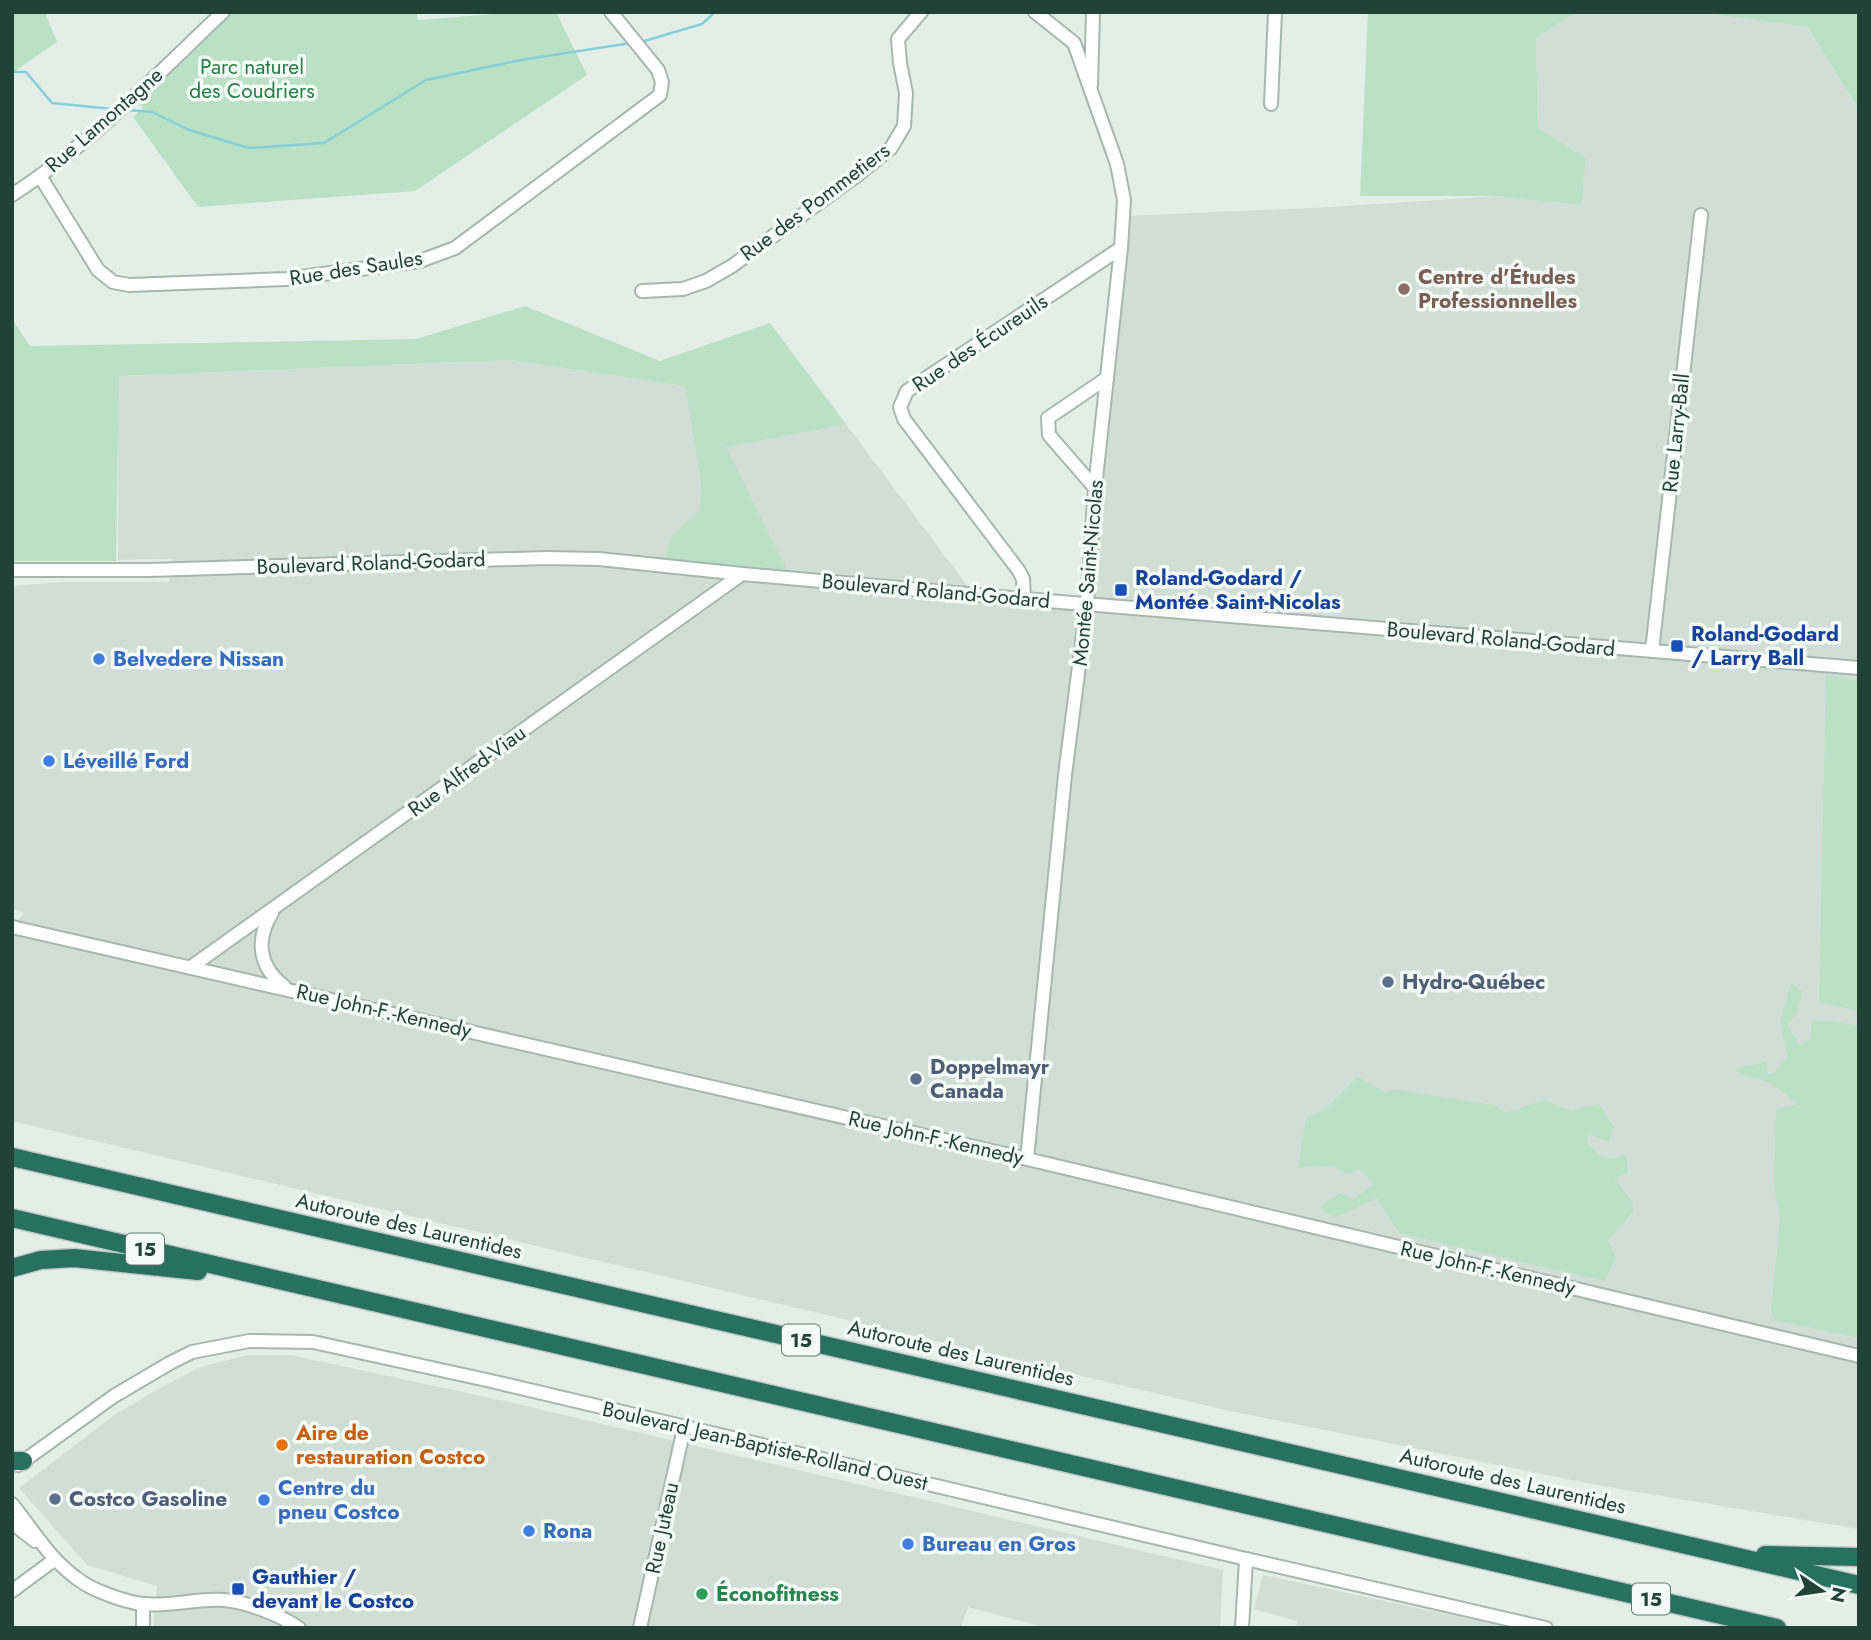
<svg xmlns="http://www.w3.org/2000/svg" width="1871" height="1640" font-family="Jost,sans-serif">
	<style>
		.built { fill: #d1ded8 }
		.green { fill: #bae1c3 }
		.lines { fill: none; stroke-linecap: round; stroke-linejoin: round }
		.stream { stroke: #86cfd8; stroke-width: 2.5 }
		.minor-casing { stroke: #a5b7b0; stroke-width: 16 }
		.highway-casing { stroke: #c1cac7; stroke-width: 21 }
		.minor { stroke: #fff; stroke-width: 12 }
		.highway { stroke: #29715f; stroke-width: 18 }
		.education-dot { fill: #8d6e63; stroke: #f4faf7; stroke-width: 2.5 }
		.transit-dot { fill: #1a4fb4; stroke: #f4faf7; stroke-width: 2.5 }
		.shop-dot { fill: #3f7fe0; stroke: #f4faf7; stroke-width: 2.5 }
		.service-dot { fill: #5c6f8a; stroke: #f4faf7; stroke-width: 2.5 }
		.food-dot { fill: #e8710a; stroke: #f4faf7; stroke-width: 2.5 }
		.leisure-dot { fill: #2e9e5b; stroke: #f4faf7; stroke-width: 2.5 }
		.labels { text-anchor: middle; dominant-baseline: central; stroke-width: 7; stroke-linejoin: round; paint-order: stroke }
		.shield { fill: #f4faf7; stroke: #607971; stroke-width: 2 }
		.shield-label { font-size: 19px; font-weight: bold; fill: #214237 }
		.park-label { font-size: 21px; fill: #277d44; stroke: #f4faf7 }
		.street-label { font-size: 21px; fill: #214237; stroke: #f4faf7 }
		.education-label { font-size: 21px; font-weight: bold; fill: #785e54; stroke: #f4faf7; text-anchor: start }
		.transit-label { font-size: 21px; font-weight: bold; fill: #164399; stroke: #f4faf7; text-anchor: start }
		.shop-label { font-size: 21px; font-weight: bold; fill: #366cbe; stroke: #f4faf7; text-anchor: start }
		.service-label { font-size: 21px; font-weight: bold; fill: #4e5e75; stroke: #f4faf7; text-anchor: start }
		.food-label { font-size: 21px; font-weight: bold; fill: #c56008; stroke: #f4faf7; text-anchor: start }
		.leisure-label { font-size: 21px; font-weight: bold; fill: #27864d; stroke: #f4faf7; text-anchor: start }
	</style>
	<rect width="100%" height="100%" fill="#e3eee9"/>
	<g class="built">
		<polygon points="1576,12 1698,12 1808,27 1859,110 1859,1529 1602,1486 1225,1410 12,1121 12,925 25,913 12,909 12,586 63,582 169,582 173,559 118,560 118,376 510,360 686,386 696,446 846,424 969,588 1087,604 1125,216 1331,207 1497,196 1580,204 1586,158 1538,128 1536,38"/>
		<polygon points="248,1355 291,1355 509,1402 1223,1570 1220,1628 1047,1628 968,1607 961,1628 153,1628 157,1586 87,1565 19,1488 117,1413 162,1387 200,1367"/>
		<polygon points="1263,1575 1512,1628 1296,1628 1297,1621 1254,1609"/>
	</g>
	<g class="green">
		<polygon points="12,12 50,12 46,16 57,42 12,73"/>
		<polygon points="223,12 416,12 418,20 521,12 556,12 587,75 415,191 198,207 133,117 143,107 132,99"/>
		<polygon points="1368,12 1576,12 1536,38 1538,128 1586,158 1581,205 1497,196 1360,196"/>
		<polygon points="1698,12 1859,12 1859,110 1808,27"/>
		<polygon points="525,306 660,361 770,323 846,424 726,447 789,574 664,562 672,536 700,509 701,482 685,386 510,360 119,376 116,561 12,561 12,319 30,346 416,339"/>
		<polygon points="1826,675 1859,681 1859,1011 1819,1002"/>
		<path d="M1791 984 1803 992 1796 1014 1787 1026 1800 1045 1810 1040 1812 1021H1832L1859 1026V1338L1774 1320 1771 1311 1780 1217 1774 1186 1776 1110 1798 1104C1787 1095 1775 1084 1760 1079 1750 1076 1742 1077 1734 1069L1766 1062 1769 1075 1776 1071 1788 1057 1780 1022Z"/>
		<path d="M1357 1077 1385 1092 1397 1090 1494 1105 1506 1113 1544 1100 1571 1111 1599 1104 1614 1127 1609 1142 1590 1134 1586 1141C1600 1158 1605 1161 1626 1155L1628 1173 1614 1178 1631 1200 1634 1209 1627 1220 1608 1240 1616 1258 1605 1281 1399 1233 1377 1198 1335 1218 1319 1207 1340 1193 1353 1199 1374 1184 1360 1169 1348 1174 1332 1166 1298 1167 1306 1119 1325 1109Z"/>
	</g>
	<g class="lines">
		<g class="stream">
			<polyline points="641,42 702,24 715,12"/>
			<polyline points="12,72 26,72 52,103 113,109"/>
			<polyline points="127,110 152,112 189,130 249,148 324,143 426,80 521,60 631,43"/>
		</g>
		<defs>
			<g id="minor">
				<polyline points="1091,85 1093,12"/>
				<polyline points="1271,104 1275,12"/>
				<polyline points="40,176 98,270 113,282 129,285 286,279 420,261 455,248 660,95 662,82 658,70 611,12"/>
				<path d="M12 195C90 144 156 76 223 12"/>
				<polyline points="642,291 683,289 706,281 732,266 856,176 891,148 904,126 906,93 900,63 898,39 921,12"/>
				<polyline points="1095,488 1049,435 1048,418 1107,378"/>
				<polyline points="12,570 149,570 546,558 599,559 742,574 1024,599 1859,668"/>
				<polyline points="1024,599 1023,579 1019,571 904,419 900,407 907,391 1121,248"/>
				<polyline points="1652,651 1701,215"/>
				<path d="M272 913C255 940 259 967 284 986"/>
				<polyline points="12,927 1027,1159 1859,1356"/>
				<polyline points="191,967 742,574"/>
				<polyline points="1027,1159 1065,775 1087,604 1095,488 1121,248 1124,200 1117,164 1074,43 1035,12"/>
				<polyline points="18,1465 114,1396 170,1363 192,1352 249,1341 313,1342 491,1381 1246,1559 1546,1628"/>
				<path d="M12 1504C35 1532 48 1558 79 1580 92 1590 127 1603 144 1604 170 1607 198 1598 224 1600 247 1602 280 1615 299 1628"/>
				<polyline points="12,1523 35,1541"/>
				<polyline points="12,1591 54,1560"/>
				<polyline points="143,1628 143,1604"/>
				<polyline points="640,1628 684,1428"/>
				<polyline points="1242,1628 1246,1559"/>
			</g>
			<g id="highway">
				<polyline points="12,1157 1859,1585"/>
				<polyline points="12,1218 1777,1628"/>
				<polyline points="12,1268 41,1260 74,1258 198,1271"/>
				<polyline points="12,1461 23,1461"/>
				<polyline points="1765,1555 1859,1557"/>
			</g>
		</defs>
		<use href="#minor" class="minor-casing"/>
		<use href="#highway" class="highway-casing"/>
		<use href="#minor" class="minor"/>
		<use href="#highway" class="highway"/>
	</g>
	<circle class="education-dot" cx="1404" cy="289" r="7"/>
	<g class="transit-dot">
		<rect x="1114" y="583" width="14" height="14" rx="3.5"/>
		<rect x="1670" y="639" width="14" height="14" rx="3.5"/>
		<rect x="231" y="1582" width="14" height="14" rx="3.5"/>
	</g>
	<g class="shop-dot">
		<circle cx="99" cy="659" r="7"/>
		<circle cx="49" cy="761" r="7"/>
		<circle cx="264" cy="1500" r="7"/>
		<circle cx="529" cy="1531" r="7"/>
		<circle cx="908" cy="1544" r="7"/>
	</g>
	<g class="service-dot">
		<circle cx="1388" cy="982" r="7"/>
		<circle cx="916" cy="1079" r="7"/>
		<circle cx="55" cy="1499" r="7"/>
	</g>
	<circle class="food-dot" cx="282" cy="1445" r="7"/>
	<circle class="leisure-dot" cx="702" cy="1594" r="7"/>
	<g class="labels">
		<g class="shield">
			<rect x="126" y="1233.5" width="38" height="31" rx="5"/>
			<rect x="782" y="1324.5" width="38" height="31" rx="5"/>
			<rect x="1632" y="1583.5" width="38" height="31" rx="5"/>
		</g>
		<g class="shield-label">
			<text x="145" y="1249">15</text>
			<text x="801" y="1340">15</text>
			<text x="1651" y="1599">15</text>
		</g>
		<g class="park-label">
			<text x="252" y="67">Parc naturel<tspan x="252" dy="24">des Coudriers</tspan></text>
		</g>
		<g class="street-label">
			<text transform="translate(104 120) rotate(-41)">Rue Lamontagne</text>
			<text transform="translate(815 202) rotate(-37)">Rue des Pommetiers</text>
			<text transform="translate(356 268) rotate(-9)">Rue des Saules</text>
			<text transform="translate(980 343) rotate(-34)">Rue des Écureuils</text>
			<text transform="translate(1676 433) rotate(-84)">Rue Larry-Ball</text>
			<text transform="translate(371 563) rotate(-2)">Boulevard Roland-Godard</text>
			<text transform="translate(1088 573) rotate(-85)">Montée Saint-Nicolas</text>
			<text transform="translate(936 591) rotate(5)">Boulevard Roland-Godard</text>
			<text transform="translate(1501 639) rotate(5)">Boulevard Roland-Godard</text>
			<text transform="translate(467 771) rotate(-36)">Rue Alfred-Viau</text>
			<text transform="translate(384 1011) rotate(13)">Rue John-F.-Kennedy</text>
			<text transform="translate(936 1138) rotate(13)">Rue John-F.-Kennedy</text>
			<text transform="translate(409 1226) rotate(13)">Autoroute des Laurentides</text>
			<text transform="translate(1488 1268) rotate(13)">Rue John-F.-Kennedy</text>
			<text transform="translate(961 1353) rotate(13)">Autoroute des Laurentides</text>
			<text transform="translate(765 1446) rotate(13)">Boulevard Jean-Baptiste-Rolland Ouest</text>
			<text transform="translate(1513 1481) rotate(13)">Autoroute des Laurentides</text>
			<text transform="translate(662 1528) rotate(-78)">Rue Juteau</text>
		</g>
		<g class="education-label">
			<text x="1418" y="277">Centre d'Études<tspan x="1418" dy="24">Professionnelles</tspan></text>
		</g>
		<g class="transit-label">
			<text x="1135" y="578">Roland-Godard /<tspan x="1135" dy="24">Montée Saint-Nicolas</tspan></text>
			<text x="1691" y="634">Roland-Godard<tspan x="1691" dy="24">/ Larry Ball</tspan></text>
			<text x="252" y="1577">Gauthier /<tspan x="252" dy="24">devant le Costco</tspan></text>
		</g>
		<g class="shop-label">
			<text x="113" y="659">Belvedere Nissan</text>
			<text x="63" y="761">Léveillé Ford</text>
			<text x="278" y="1488">Centre du<tspan x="278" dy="24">pneu Costco</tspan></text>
			<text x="543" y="1531">Rona</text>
			<text x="922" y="1544">Bureau en Gros</text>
		</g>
		<g class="service-label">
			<text x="1402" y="982">Hydro-Québec</text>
			<text x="930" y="1067">Doppelmayr<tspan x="930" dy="24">Canada</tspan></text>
			<text x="69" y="1499">Costco Gasoline</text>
		</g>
		<g class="food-label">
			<text x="296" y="1433">Aire de<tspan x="296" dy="24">restauration Costco</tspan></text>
		</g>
		<g class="leisure-label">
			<text x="716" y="1594">Éconofitness</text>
		</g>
	</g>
	<rect width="1871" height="1640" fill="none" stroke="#214237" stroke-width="28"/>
	<g transform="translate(1822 1591) rotate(103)" stroke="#f4faf7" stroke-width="5" paint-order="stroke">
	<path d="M0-5L12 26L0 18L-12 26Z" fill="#214237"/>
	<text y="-10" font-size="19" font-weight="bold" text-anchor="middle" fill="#214237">N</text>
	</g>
</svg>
